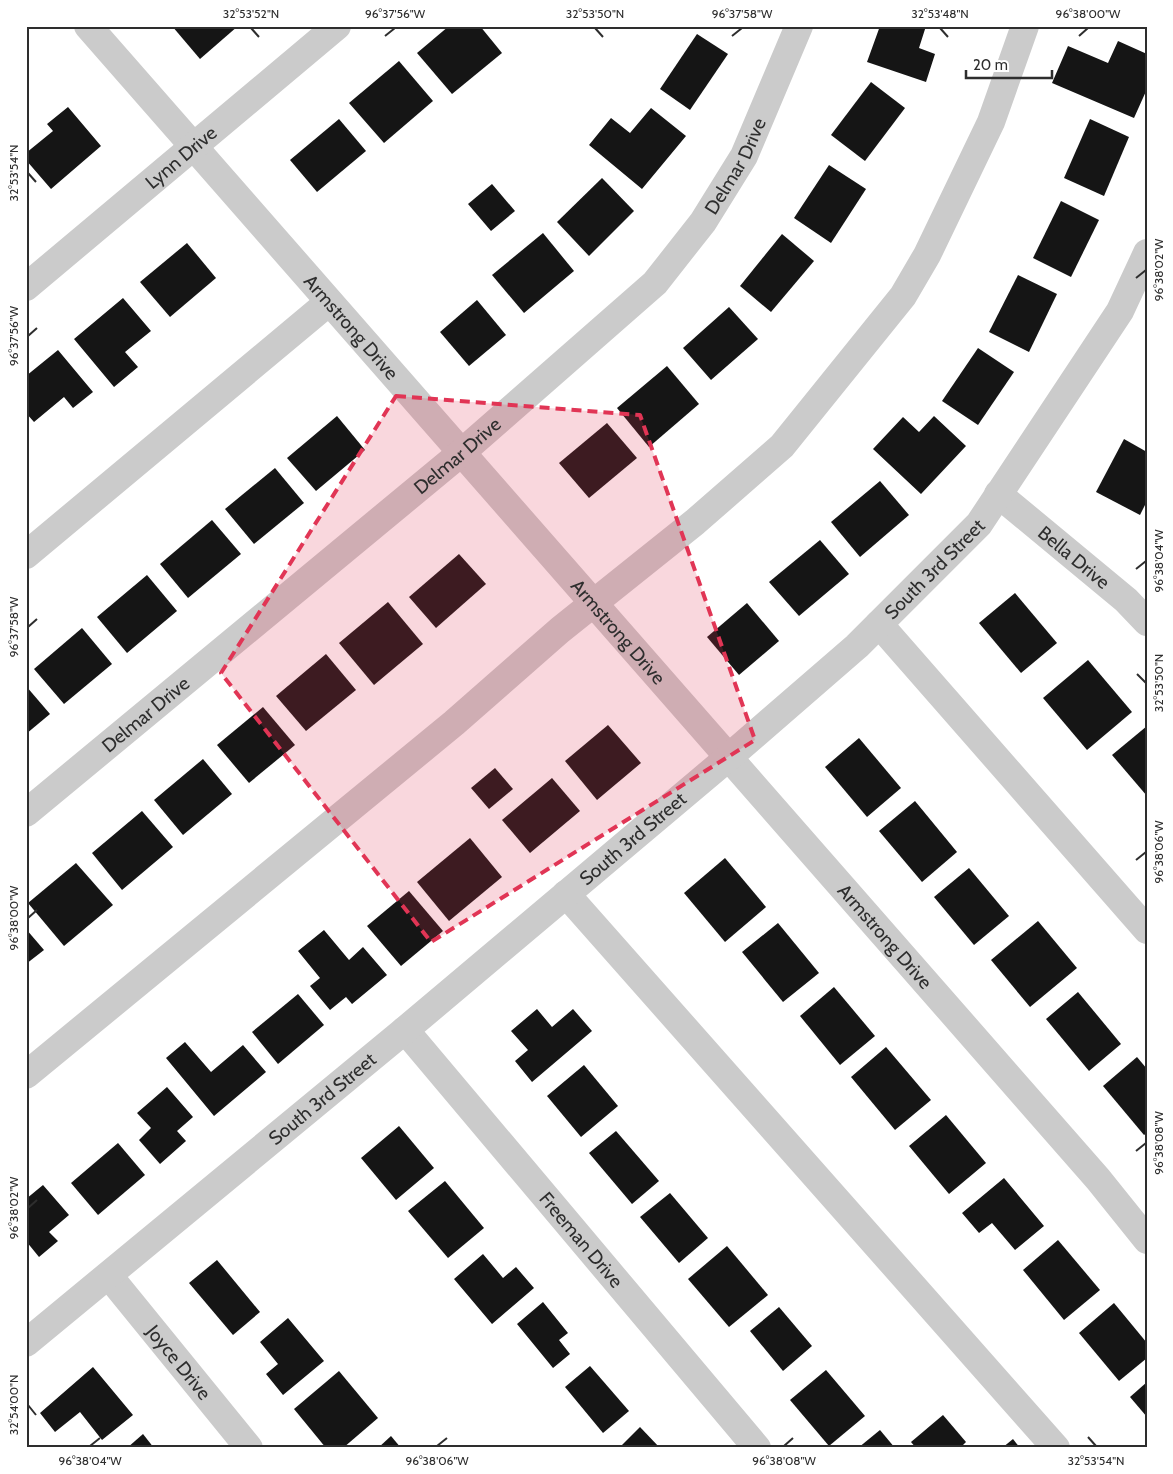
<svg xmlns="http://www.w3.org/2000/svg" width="1173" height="1474" font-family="Cabin,sans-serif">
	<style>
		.building { fill: #151515 }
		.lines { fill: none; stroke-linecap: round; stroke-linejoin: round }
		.minor { stroke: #cbcbcb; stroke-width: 28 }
		.marked { fill: #e13555; fill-opacity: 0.2; stroke: #e13555; stroke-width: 4; stroke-dasharray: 10 6; stroke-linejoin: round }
		.ticks { fill: none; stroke: #2e2e2e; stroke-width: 2 }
		.labels { text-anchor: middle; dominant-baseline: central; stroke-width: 5; stroke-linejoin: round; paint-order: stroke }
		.street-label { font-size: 19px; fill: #2e2e2e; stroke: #fff }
		.neatline { fill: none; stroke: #2e2e2e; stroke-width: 2 }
		.ticks-label { font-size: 12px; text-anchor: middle; fill: #2e2e2e }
	</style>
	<rect width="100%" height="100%" fill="#fff"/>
	<g class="building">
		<polygon points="172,26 238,26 200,59"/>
		<polygon points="449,26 480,26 502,53 452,94 417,53"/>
		<polygon points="880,26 926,26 919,48 935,54 926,82 867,62"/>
		<polygon points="697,34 728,54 690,110 660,89"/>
		<polygon points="1118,41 1147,54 1147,89 1134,118 1052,83 1068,46 1108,63"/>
		<polygon points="399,61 433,101 384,143 349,103"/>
		<polygon points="871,82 905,108 865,161 831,135"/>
		<polygon points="68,107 101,146 51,189 26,160 26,153 53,131 47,124"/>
		<polygon points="651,108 686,136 642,189 589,145 611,118 630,133"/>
		<polygon points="339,119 366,151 317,192 290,160"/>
		<polygon points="1090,119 1129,137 1104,196 1064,178"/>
		<polygon points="829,165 866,189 831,243 794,218"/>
		<polygon points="602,178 634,211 589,256 557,222"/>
		<polygon points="492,184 515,211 491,231 468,204"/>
		<polygon points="1061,201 1099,220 1071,277 1033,258"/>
		<polygon points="543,233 574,271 524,313 492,275"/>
		<polygon points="782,234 814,261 771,312 740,286"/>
		<polygon points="187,243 216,278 170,317 140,282"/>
		<polygon points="1018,275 1057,294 1029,352 989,332"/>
		<polygon points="123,298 151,331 125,352 138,367 114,387 74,339"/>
		<polygon points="477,300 506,335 469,366 440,332"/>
		<polygon points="729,307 758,339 711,380 683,348"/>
		<polygon points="978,348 1014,372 978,425 942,401"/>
		<polygon points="58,350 93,392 73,408 64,397 34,422 26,413 26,376"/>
		<polygon points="667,366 699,404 649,447 617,408"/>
		<polygon points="337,416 365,450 316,491 287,458"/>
		<polygon points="934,416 966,446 921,494 873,449 903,417 919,432"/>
		<polygon points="607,423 637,458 589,498 559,463"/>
		<polygon points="1124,439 1147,452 1147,501 1140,515 1096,492"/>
		<polygon points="275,468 304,503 254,544 225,509"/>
		<polygon points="880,481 909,515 860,557 831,522"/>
		<polygon points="212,520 241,554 188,598 160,564"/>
		<polygon points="820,540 849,574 799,616 769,582"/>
		<polygon points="459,554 486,584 436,628 409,597"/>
		<polygon points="147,575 177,611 127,653 97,617"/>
		<polygon points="1015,593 1057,643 1021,673 979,623"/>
		<polygon points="388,602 423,644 374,685 339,643"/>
		<polygon points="747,603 779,641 739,675 707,637"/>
		<polygon points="82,628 112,664 64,704 34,669"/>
		<polygon points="326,654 356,690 306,731 276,696"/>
		<polygon points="1088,660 1132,712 1087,750 1043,698"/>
		<polygon points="26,686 50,714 26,734"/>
		<polygon points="263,707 295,745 249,783 217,745"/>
		<polygon points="608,725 641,763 597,800 565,761"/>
		<polygon points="1147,726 1147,796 1112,755"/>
		<polygon points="859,738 901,788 867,817 825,767"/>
		<polygon points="203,759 232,794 183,835 154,800"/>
		<polygon points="495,768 513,789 489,809 471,788"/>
		<polygon points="552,778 580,811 530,853 502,820"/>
		<polygon points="915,801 957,852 922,882 879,831"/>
		<polygon points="142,811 173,847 122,890 92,853"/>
		<polygon points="470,838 502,877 449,921 417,882"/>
		<polygon points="725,858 766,907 725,942 684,893"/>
		<polygon points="76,863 113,905 64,946 28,903"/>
		<polygon points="969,868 1009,916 974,945 934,897"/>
		<polygon points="409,891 443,931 401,966 367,926"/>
		<polygon points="1038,921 1077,968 1030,1007 991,960"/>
		<polygon points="778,923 819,973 783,1002 742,952"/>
		<polygon points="26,929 44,950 26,964"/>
		<polygon points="324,930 349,960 363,947 387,975 352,1004 346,997 330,1010 310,986 320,978 298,951"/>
		<polygon points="834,987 875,1036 840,1065 800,1016"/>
		<polygon points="1078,992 1121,1044 1089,1071 1046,1019"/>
		<polygon points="298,994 324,1025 278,1064 252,1032"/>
		<polygon points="537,1009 552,1027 573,1009 592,1031 532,1082 515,1061 528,1050 511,1031"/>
		<polygon points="185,1042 211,1072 243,1045 266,1072 214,1116 166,1058"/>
		<polygon points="886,1047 931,1100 895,1130 851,1077"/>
		<polygon points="1137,1057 1147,1069 1147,1133 1144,1135 1103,1086"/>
		<polygon points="584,1065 618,1106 581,1137 547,1096"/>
		<polygon points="167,1087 193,1117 177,1131 186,1141 160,1164 139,1140 151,1128 137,1113"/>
		<polygon points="946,1115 986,1163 949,1194 909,1146"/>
		<polygon points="399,1126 434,1168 396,1200 361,1158"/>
		<polygon points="616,1131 659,1181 632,1204 589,1153"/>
		<polygon points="118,1143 145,1175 98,1215 71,1183"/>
		<polygon points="1004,1178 1044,1226 1015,1250 992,1223 979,1233 962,1213"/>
		<polygon points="445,1181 484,1228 448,1258 408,1211"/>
		<polygon points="43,1185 69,1215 49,1232 58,1241 39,1257 26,1241 26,1199"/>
		<polygon points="670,1193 708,1238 679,1263 640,1217"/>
		<polygon points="1058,1240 1100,1290 1064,1320 1023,1270"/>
		<polygon points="727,1246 768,1295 729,1327 688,1279"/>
		<polygon points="483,1254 503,1278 516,1267 534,1288 492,1324 454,1279"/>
		<polygon points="217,1260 260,1312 233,1335 189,1283"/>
		<polygon points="543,1302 568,1333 559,1340 570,1354 553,1368 517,1324"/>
		<polygon points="1114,1303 1147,1343 1147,1358 1119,1381 1079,1333"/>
		<polygon points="779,1307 812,1346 783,1371 750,1331"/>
		<polygon points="288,1318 324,1361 283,1395 266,1374 278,1364 260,1342"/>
		<polygon points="590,1366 629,1411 603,1433 565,1387"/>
		<polygon points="93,1367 133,1415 102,1440 80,1412 55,1432 40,1413"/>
		<polygon points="826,1370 865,1416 829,1446 790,1400"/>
		<polygon points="339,1371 378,1418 343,1448 326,1448 294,1409"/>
		<polygon points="1147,1382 1147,1417 1130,1397"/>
		<polygon points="943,1415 966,1442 960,1448 916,1448 911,1442"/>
		<polygon points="640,1427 660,1448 619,1448"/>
		<polygon points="880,1430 895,1448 858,1448"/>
		<polygon points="143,1434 154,1448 127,1448"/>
		<polygon points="391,1436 401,1448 378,1448"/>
		<polygon points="1013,1439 1020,1448 1002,1448"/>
	</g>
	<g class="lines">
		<g class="minor">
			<path id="s1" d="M88 26 1098 1179 1147 1240"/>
			<path id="s2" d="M26 287 337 26"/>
			<path id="s3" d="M998 494 1126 600 1147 622"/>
			<polyline points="26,555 329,302"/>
			<polyline points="879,624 1147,930"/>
			<path id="s4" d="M26 813 461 453 655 283 703 222 744 156 799 26"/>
			<polyline points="566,894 1056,1448"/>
			<path id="s5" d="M405 1030 757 1448"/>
			<polyline points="26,1075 454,723 560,630 695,522 782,446 903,296 927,255 991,122 1025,26"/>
			<path id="s6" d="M109 1276 249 1448"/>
			<path id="s7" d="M26 1343 405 1030 729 757 857 646 979 524 1120 311 1147 253"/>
		</g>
	</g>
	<path class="marked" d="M396 396 640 415 755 740 431 942 221 673Z"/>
	<path class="ticks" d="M251 28 259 37M595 28 603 37M940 28 948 37M385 36 395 28M732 36 742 28M1079 36 1088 28M28 173 36 182M1136 278 1146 270M28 336 37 328M1136 569 1146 561M28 627 37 619M1137 674 1146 683M1136 860 1146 852M28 918 37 910M1136 1151 1146 1143M28 1208 37 1200M28 1405 36 1415M1088 1437 1096 1446M90 1446 100 1438M437 1446 447 1438M784 1446 793 1438"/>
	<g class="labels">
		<g class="street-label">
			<text stroke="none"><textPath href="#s2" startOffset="202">Lynn Drive</textPath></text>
			<text stroke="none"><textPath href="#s4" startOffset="965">Delmar Drive</textPath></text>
			<text stroke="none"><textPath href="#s1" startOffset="400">Armstrong Drive</textPath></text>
			<text stroke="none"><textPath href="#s4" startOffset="560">Delmar Drive</textPath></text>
			<text stroke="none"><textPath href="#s3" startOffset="99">Bella Drive</textPath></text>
			<text stroke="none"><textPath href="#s7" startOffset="1194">South 3rd Street</textPath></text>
			<text stroke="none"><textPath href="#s1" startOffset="805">Armstrong Drive</textPath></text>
			<text stroke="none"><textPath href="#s4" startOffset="155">Delmar Drive</textPath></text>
			<text stroke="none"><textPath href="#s7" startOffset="789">South 3rd Street</textPath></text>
			<text stroke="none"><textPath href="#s1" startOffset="1210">Armstrong Drive</textPath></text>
			<text stroke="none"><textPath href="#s7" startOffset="384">South 3rd Street</textPath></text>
			<text stroke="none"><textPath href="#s5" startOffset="274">Freeman Drive</textPath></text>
			<text stroke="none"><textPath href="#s6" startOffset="111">Joyce Drive</textPath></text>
		</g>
	</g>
	<rect width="1173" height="1474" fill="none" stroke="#ffffff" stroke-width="55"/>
	<path d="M966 70v8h86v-8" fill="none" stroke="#2e2e2e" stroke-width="2.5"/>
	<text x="973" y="70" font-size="15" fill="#2e2e2e" stroke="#ffffff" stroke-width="4" paint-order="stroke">20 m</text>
	<rect x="28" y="28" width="1118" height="1418" class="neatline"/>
	<g class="ticks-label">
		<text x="251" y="18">32°53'52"N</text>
		<text x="395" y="18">96°37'56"W</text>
		<text x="595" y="18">32°53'50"N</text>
		<text x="742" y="18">96°37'58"W</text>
		<text x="940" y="18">32°53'48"N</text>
		<text x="1088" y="18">96°38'00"W</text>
		<text transform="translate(14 173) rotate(-90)" y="4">32°53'54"N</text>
		<text transform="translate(1159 270) rotate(-90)" y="4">96°38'02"W</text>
		<text transform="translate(14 336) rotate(-90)" y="4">96°37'56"W</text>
		<text transform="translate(1159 561) rotate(-90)" y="4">96°38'04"W</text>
		<text transform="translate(14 627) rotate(-90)" y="4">96°37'58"W</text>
		<text transform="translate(1159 683) rotate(-90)" y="4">32°53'50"N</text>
		<text transform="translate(1159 852) rotate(-90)" y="4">96°38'06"W</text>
		<text transform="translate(14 918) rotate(-90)" y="4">96°38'00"W</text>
		<text transform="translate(1159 1143) rotate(-90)" y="4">96°38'08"W</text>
		<text transform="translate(14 1208) rotate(-90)" y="4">96°38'02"W</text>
		<text transform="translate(14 1405) rotate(-90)" y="4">32°54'00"N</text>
		<text x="90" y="1465">96°38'04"W</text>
		<text x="437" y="1465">96°38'06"W</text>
		<text x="784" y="1465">96°38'08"W</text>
		<text x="1096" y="1465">32°53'54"N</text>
	</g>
</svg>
